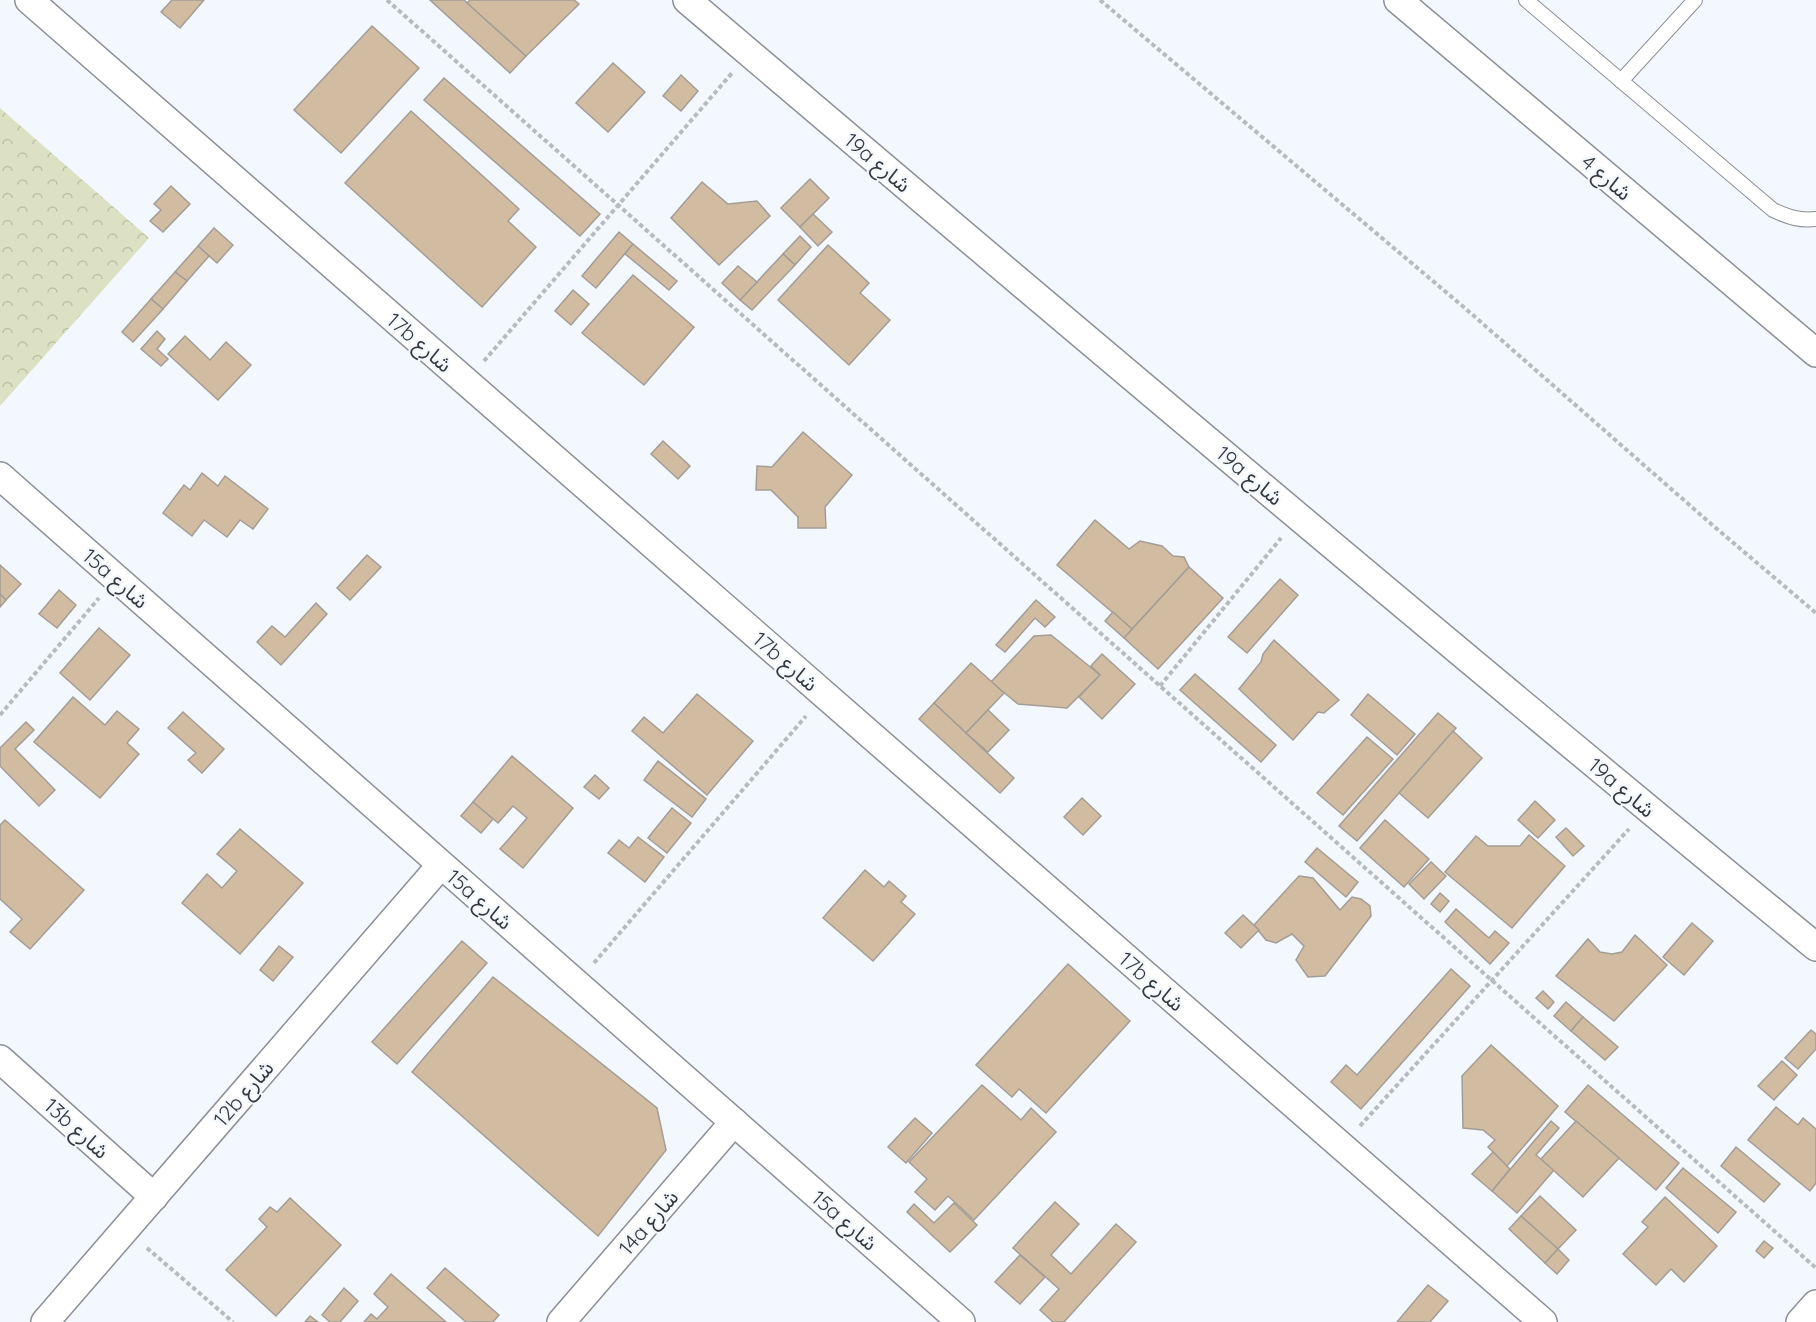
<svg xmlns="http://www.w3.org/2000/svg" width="1816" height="1322" font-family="Quicksand,'Noto Sans Arabic',sans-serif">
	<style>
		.park { fill: url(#park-crowns) }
		.building { fill: #d2bca1; stroke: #a39d96; stroke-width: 1.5 }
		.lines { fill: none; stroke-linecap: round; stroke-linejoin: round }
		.service-casing { stroke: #8b9098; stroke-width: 16 }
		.minor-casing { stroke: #8b9098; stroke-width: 30 }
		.path { stroke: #b7bbc1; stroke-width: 4; stroke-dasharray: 4.5 3; stroke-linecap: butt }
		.service { stroke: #fff; stroke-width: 14 }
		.minor { stroke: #fff; stroke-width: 27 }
		.labels { text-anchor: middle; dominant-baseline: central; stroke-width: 4.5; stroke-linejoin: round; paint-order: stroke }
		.street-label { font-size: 21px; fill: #35373a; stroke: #f3f7fe }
	</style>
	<defs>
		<pattern id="park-crowns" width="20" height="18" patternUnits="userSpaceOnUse" patternTransform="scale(1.5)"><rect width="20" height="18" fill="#dbe1c2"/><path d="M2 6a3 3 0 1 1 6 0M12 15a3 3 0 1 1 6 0" fill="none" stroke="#bdc2a7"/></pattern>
	</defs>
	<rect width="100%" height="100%" fill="#f3f7fe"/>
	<polygon class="park" points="0,108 149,238 0,406"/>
	<g class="building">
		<polygon points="172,0 204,0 180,28 161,12"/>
		<polygon points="430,0 464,0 526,56 510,73"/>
		<polygon points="470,0 574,0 579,4 526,56 467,3"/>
		<polygon points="372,26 419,68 341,153 294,110"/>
		<polygon points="613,63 645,92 608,132 576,103"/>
		<polygon points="681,75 698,91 681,111 663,96"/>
		<polygon points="444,78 600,214 580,236 424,100"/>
		<polygon points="411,111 519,209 508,221 536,247 482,307 345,183"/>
		<polygon points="810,179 829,198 800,227 781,208"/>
		<polygon points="702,182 728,204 757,201 770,216 719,265 671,218"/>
		<polygon points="171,186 190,204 163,232 150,221 161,210 154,204"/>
		<polygon points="813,214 832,232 818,246 800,227"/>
		<polygon points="214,228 233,245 217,263 198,246"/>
		<polygon points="619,232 633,244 596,288 582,276"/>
		<polygon points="800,236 811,247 795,265 783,254"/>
		<polygon points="633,244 677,281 669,290 625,254"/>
		<polygon points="828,245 869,283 860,293 890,320 849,365 778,300"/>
		<polygon points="198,246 209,256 187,281 175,272"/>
		<polygon points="783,254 795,265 752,310 740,300"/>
		<polygon points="738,266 757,282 740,300 722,283"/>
		<polygon points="175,272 187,281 163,309 151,299"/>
		<polygon points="633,275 694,327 644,385 582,333"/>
		<polygon points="573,290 589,304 571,325 555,311"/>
		<polygon points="151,299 163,309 133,342 122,332"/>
		<polygon points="157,331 165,339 157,349 168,359 161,366 141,349"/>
		<polygon points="185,336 210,360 226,342 251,365 218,400 168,354"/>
		<polygon points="803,432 852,475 825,507 826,528 798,528 798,517 771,490 756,490 757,466 772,467"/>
		<polygon points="663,441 690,466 678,479 651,454"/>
		<polygon points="202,473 218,486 225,476 268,509 253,529 240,520 227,537 204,520 192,536 163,513 184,485 190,490"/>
		<polygon points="1095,520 1129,549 1140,541 1162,546 1173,556 1184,557 1189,567 1132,629 1057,565"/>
		<polygon points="367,555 381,567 350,600 337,588"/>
		<polygon points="0,565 21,584 6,600 0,594"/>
		<polygon points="1189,567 1223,598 1158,669 1124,638"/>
		<polygon points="1280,579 1298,595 1247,653 1228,637"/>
		<polygon points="59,590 76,605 57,628 39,614"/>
		<polygon points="0,594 6,600 0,607"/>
		<polygon points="1036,600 1055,617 1045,627 1035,618 1005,652 996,645"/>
		<polygon points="316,603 327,614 281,665 257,642 272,626 285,637"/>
		<polygon points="1113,612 1132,629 1124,638 1105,621"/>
		<polygon points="99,628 130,655 90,700 60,673"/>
		<polygon points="1051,635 1100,675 1067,708 1018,704 991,682 1034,636"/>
		<polygon points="1274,640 1339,700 1324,713 1318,712 1293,740 1239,689 1261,662 1263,654"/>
		<polygon points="1102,654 1135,684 1102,719 1079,697 1100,675 1091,666"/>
		<polygon points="971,663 1004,693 966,733 934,703"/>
		<polygon points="1195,674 1276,745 1261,762 1180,690"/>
		<polygon points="697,694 753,741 707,795 632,731 644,717 663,733"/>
		<polygon points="1368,694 1415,734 1397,755 1351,715"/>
		<polygon points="73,697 105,725 117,711 139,729 127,743 139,754 100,798 34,742"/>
		<polygon points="934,703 1014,778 1000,793 919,719"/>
		<polygon points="988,710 1009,730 988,752 966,733"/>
		<polygon points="183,712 224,749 202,773 188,760 196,753 168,728"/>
		<polygon points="1438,713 1456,728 1357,841 1339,826"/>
		<polygon points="26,722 34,730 15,749 55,790 39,806 0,766 0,748"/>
		<polygon points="1453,731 1482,758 1428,818 1399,793"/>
		<polygon points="1367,737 1393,759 1343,815 1317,793"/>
		<polygon points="512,756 573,808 523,868 500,849 527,818 513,806 498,823 473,802"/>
		<polygon points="658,761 706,799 692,817 644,780"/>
		<polygon points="595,775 609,788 599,799 584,787"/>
		<polygon points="1082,798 1101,816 1083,835 1064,817"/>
		<polygon points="1535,801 1555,820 1538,838 1518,820"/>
		<polygon points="473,802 493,819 481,833 461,816"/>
		<polygon points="672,808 691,823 667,853 648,838"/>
		<polygon points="5,820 84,890 30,949 10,932 22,919 0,899 0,825"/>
		<polygon points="1385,820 1429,859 1404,887 1360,848"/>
		<polygon points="1566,828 1584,846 1573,856 1556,837"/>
		<polygon points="240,829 303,883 240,954 182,903 207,874 222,888 237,871 217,854"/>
		<polygon points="1529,835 1565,866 1512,928 1445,872 1476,836 1488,846 1520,846"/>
		<polygon points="638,837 664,857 645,882 608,853 619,840 629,848"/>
		<polygon points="1317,848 1358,882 1346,897 1305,862"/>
		<polygon points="1431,862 1446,876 1424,899 1409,884"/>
		<polygon points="865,870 884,887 889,881 906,896 901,902 915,914 873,961 823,918"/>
		<polygon points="1299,876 1313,878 1340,910 1352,897 1361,899 1370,906 1371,916 1325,976 1308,977 1296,960 1304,946 1292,934 1276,943 1266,940 1254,925"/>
		<polygon points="1440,893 1449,901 1440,912 1431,904"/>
		<polygon points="1456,909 1489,938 1495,931 1509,943 1490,964 1445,922"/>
		<polygon points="1243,915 1259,930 1241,948 1225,933"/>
		<polygon points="1692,923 1713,941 1684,975 1663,957"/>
		<polygon points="1635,935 1667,965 1614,1021 1556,976 1588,939 1600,952 1612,954 1622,952"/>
		<polygon points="462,941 487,963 397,1064 372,1042"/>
		<polygon points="279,946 293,957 273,981 260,970"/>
		<polygon points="1068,964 1130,1021 1046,1113 1019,1089 1012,1097 976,1065"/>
		<polygon points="1451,969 1470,986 1361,1109 1331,1082 1346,1065 1357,1075"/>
		<polygon points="493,977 657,1108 666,1150 598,1236 412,1072"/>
		<polygon points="1543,991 1554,1002 1548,1009 1536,998"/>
		<polygon points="1566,1002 1583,1017 1571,1031 1554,1016"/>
		<polygon points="1583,1017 1618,1047 1605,1060 1571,1031"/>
		<polygon points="1811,1030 1816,1034 1816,1049 1798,1069 1785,1058"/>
		<polygon points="1491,1045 1558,1106 1507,1166 1488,1147 1495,1140 1483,1130 1463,1128 1462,1076"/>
		<polygon points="1782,1061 1797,1075 1774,1100 1758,1086"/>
		<polygon points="982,1085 1021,1120 1031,1108 1056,1132 974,1220 948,1196 935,1210 915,1192 927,1179 909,1162"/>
		<polygon points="1588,1085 1679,1163 1656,1190 1565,1112"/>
		<polygon points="1776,1107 1798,1125 1803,1118 1816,1129 1816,1183 1810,1191 1748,1140"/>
		<polygon points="915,1118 932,1133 906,1163 888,1147"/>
		<polygon points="1551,1121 1559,1128 1536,1155 1554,1170 1517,1213 1492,1191"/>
		<polygon points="1576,1121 1619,1158 1583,1197 1541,1159"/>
		<polygon points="1736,1147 1780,1184 1764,1202 1721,1166"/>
		<polygon points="1493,1152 1510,1169 1492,1191 1472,1174"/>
		<polygon points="1683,1168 1736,1212 1718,1233 1666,1188"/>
		<polygon points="1540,1196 1576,1230 1558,1249 1521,1216"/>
		<polygon points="1665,1197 1717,1246 1684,1282 1671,1269 1656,1285 1623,1254 1648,1227 1642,1222"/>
		<polygon points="290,1198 341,1245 276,1316 226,1270 267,1227 259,1219 270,1207 277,1212"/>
		<polygon points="1055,1202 1079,1224 1051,1255 1071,1274 1116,1224 1136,1242 1064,1322 1053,1322 1040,1310 1059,1289 1013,1248"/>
		<polygon points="954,1203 977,1225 950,1252 907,1212 914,1204 934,1223"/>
		<polygon points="1521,1216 1558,1249 1545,1263 1509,1229"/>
		<polygon points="1764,1241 1773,1248 1764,1258 1756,1251"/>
		<polygon points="1558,1249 1569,1260 1557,1274 1545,1263"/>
		<polygon points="1020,1255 1045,1277 1020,1304 995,1282"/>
		<polygon points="445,1268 499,1315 493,1322 466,1322 427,1288"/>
		<polygon points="391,1274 446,1322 364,1322 371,1314 377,1319 388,1307 374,1294"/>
		<polygon points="1428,1285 1448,1301 1430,1322 1397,1322"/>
		<polygon points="344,1288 358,1301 340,1322 330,1322 322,1315"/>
		<polygon points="310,1316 318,1322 305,1322"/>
	</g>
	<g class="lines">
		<defs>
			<g id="service">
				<path d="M1526 0 1773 210C1788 217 1800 221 1816 219"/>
				<polyline points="1621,81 1695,0"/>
			</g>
			<g id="minor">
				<polyline points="29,0 1543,1322"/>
				<path d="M687 0C1061 318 1436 635 1816 947"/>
				<polyline points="1398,0 1816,353"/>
				<polyline points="0,476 961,1322"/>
				<polyline points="0,1059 154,1197"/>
				<polyline points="45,1322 441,865"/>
				<polyline points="561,1322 734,1122"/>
				<polyline points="1800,1322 1816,1304"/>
			</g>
		</defs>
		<use href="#service" class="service-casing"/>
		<use href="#minor" class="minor-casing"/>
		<g class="path">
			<polyline points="387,0 1816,1268"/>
			<polyline points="1100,0 1466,309 1710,523 1816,613"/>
			<polyline points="484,361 732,73"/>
			<polyline points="1160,686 1281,538"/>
			<polyline points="0,715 99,598"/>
			<polyline points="594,963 806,716"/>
			<polyline points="1360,1126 1629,829"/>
			<polyline points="147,1248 233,1322"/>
		</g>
		<use href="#service" class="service"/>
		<use href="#minor" class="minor"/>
	</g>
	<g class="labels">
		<g class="street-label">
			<text transform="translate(878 162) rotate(40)">19a شارع</text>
			<text transform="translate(1607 177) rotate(40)">شارع 4</text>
			<text transform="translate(420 342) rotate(41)">17b شارع</text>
			<text transform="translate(1250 475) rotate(40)">19a شارع</text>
			<text transform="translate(116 578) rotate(41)">15a شارع</text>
			<text transform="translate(786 661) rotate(41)">17b شارع</text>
			<text transform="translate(1622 787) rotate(40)">19a شارع</text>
			<text transform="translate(480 899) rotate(41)">15a شارع</text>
			<text transform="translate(1152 981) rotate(41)">17b شارع</text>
			<text transform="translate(243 1093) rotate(-49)">12b شارع</text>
			<text transform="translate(77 1128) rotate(42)">13b شارع</text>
			<text transform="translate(845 1220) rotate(41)">15a شارع</text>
			<text transform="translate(648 1222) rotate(-49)">14a شارع</text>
		</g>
	</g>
</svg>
